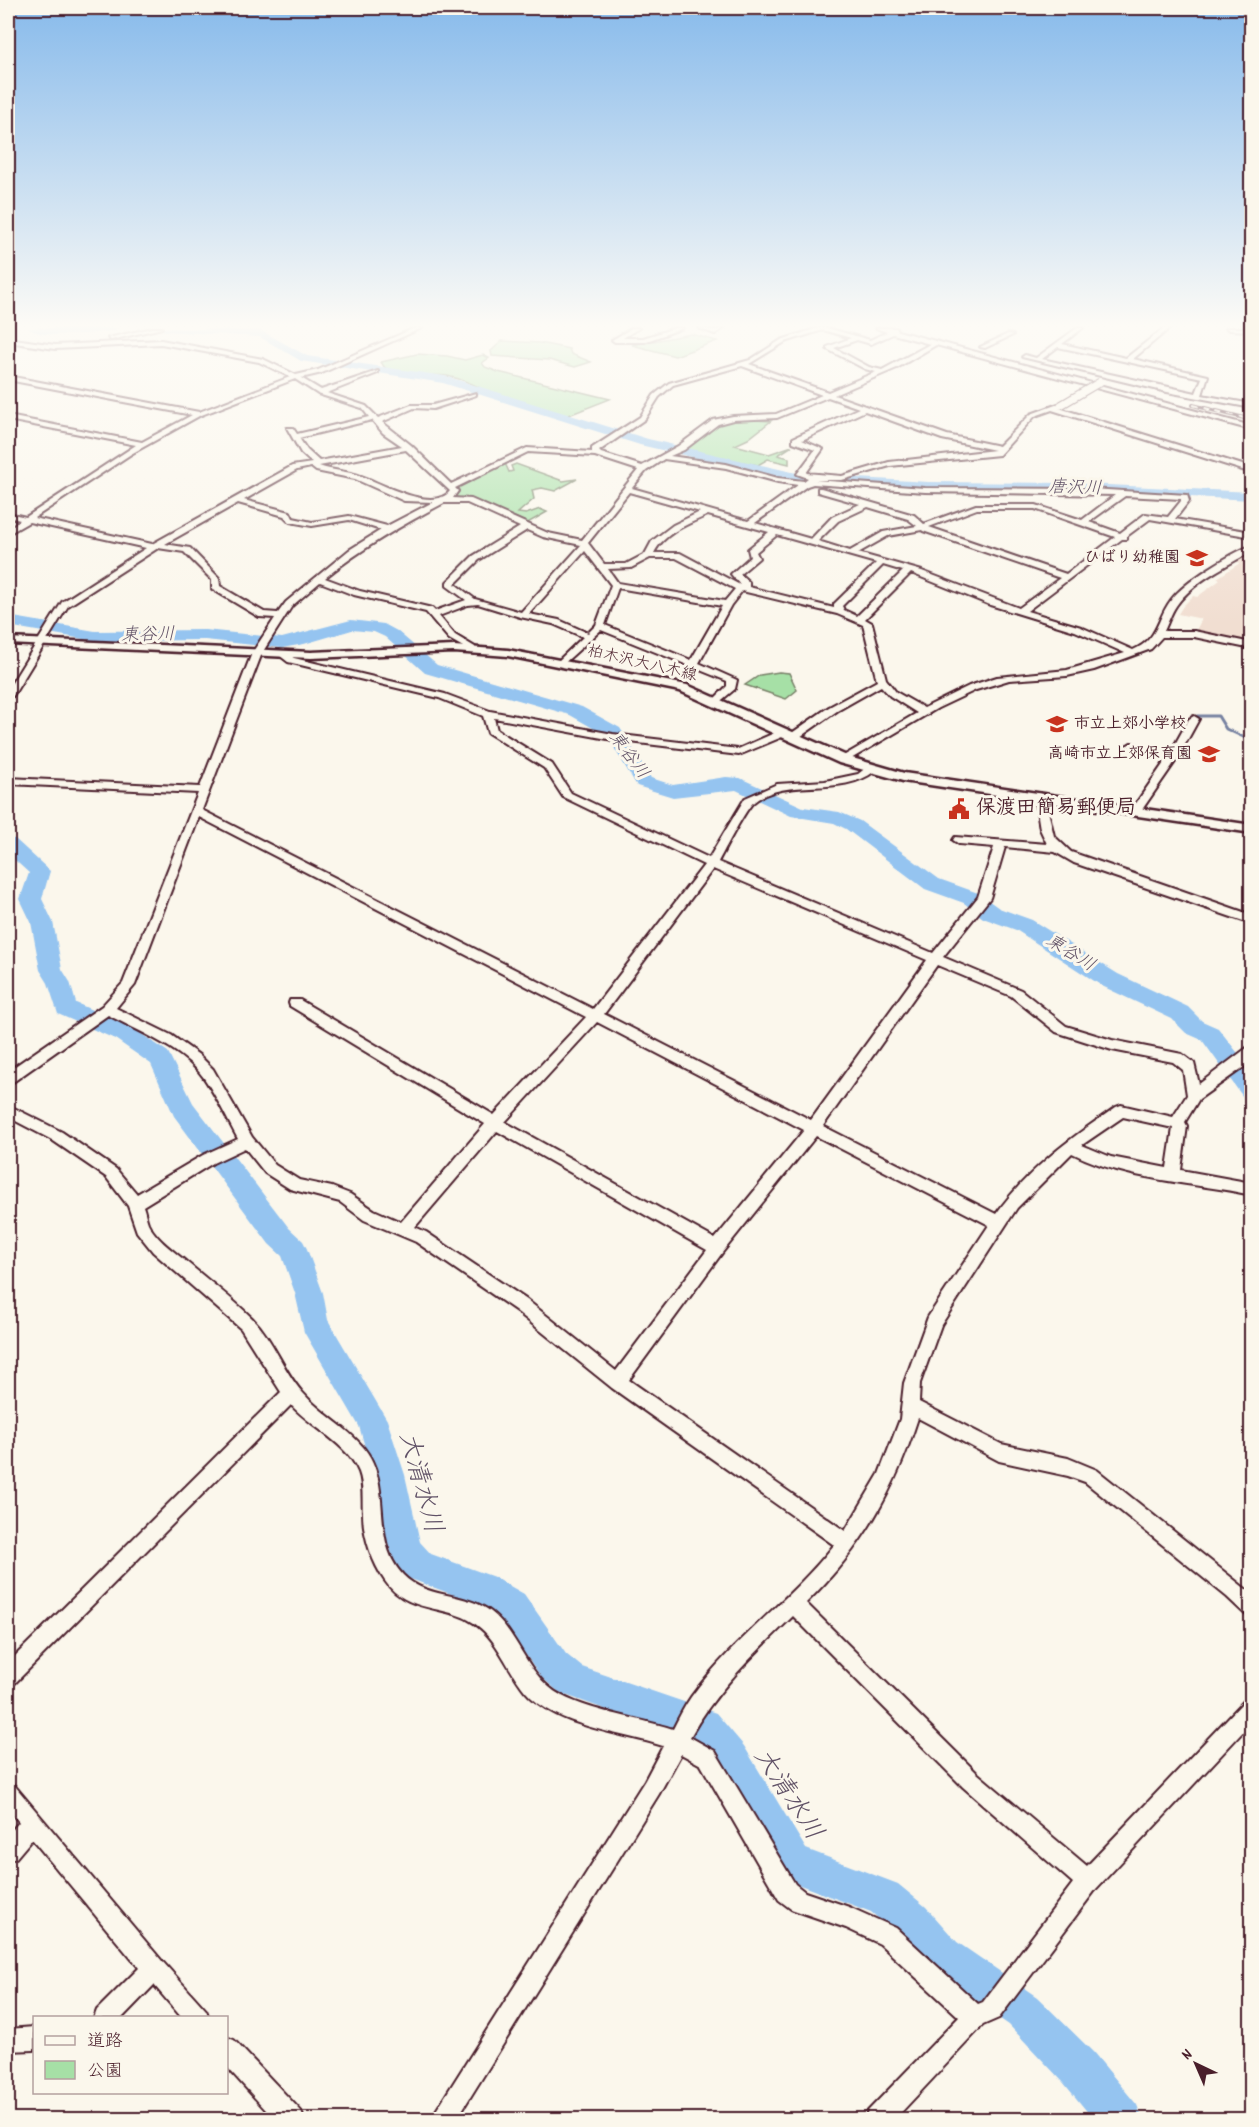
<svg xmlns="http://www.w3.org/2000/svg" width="1259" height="2127" font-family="Dekko,'Klee One',sans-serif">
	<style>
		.built { fill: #f1ded1 }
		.green { fill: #a6e0a6; stroke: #788068; stroke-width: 1.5 }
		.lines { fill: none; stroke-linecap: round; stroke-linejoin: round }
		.stream-far1 { stroke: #7782a1; stroke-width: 2 }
		.stream { stroke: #7782a1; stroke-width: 3 }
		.river { fill: #95c4f0; fill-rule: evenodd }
		.minor-casing { stroke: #4a1f2b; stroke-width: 4 }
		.major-casing { stroke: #4a1f2b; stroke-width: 5 }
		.minor { fill: #fbf7ec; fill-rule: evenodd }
		.major { fill: #fbf7ec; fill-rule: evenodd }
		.rail-casing { stroke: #4a1f2b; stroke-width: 4 }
		.rail { stroke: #fbf7ec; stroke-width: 2; stroke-dasharray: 6; stroke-linecap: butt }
		.minor-bridge-casing { stroke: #4a1f2b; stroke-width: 9; stroke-linecap: butt }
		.minor-bridge { stroke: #fbf7ec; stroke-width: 7 }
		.labels { text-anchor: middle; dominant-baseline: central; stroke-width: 6; stroke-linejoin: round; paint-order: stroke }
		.far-poi-label { font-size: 16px; font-weight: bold; fill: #4a1f2b; stroke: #fbf7ec; text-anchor: end }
		.far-street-label { font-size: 16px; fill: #4a1f2b; stroke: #fbf7ec }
		.far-water-label { font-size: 18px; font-style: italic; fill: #605166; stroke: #fbf7ec }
		.poi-label { font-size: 20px; font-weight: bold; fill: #4a1f2b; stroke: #fbf7ec; text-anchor: start }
		.near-water-label { font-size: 26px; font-style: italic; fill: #605166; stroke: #fbf7ec }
	</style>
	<rect width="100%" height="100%" fill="#fbf7ec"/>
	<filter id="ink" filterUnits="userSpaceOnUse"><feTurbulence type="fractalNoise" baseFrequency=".0167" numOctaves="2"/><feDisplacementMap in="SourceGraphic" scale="12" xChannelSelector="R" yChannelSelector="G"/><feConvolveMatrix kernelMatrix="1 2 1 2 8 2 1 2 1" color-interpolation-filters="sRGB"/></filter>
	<g filter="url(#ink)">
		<polygon class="built" points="1251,550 1251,644 1195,632 1202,619 1178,614 1183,606 1193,596 1197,597 1220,580 1217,578 1240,563 1236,561"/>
		<g class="green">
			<polygon points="691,334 717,341 675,356 632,345"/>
			<polygon points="502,341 540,343 569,349 571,354 591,362 575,367 549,360 492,356 491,351"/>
			<path d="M417 354 447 356 465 360 483 355 489 358 482 363 485 367 498 372 610 399 564 417 494 397C482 387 463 379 447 376 431 373 389 381 381 362Z"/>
			<path d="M738 419 771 421 748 439 735 445 769 454 792 446 778 455 789 458V464L768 459 758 465 686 451C699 432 716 423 738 419Z"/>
			<polygon points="505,463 509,472 513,471 511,466 516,464 563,481 577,479 555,491 542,488 532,490 534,499 518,513 526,514 540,509 547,512 526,524 486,507 452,499 459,492 457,485"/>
			<polygon points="779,672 789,673 797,690 786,699 745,685 760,675"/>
		</g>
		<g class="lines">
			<g class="stream-far1">
				<polyline points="212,412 255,394"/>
				<polyline points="149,444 203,415"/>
				<polyline points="8,536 24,524"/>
			</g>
			<polyline class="stream" points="1197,716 1218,716 1226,729 1252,741"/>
			<g class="river">
				<path d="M28 328H118L113 331C94 333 42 340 28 328Z"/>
				<polygon points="160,328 262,331 307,356 445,376 648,439 805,475 929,482 1068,483 1252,492 1252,500 1068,491 929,490 805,483 640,445 443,383 301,361 260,337 165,331"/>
				<polygon points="8,616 95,631 205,630 282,638 351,620 384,624 397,631 437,665 582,707 620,728 651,778 673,785 726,777 740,778 803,807 839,812 860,821 939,879 978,893 999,908 1032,920 1118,974 1188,1007 1202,1021 1218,1028 1252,1071 1252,1099 1243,1097 1202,1040 1186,1033 1172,1019 1102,986 1016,930 983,918 964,903 925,889 846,829 834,823 791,816 736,790 673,797 637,786 607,736 570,715 425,673 385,637 374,632 352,630 304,644 282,648 205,640 95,641 8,626"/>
				<polygon points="8,838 15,839 50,871 42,899 53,922 62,969 70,982 76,1003 131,1027 168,1052 193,1103 289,1228 303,1241 307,1249 323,1293 328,1320 387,1420 405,1475 420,1542 431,1554 494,1577 524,1594 566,1654 582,1667 716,1713 744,1746 806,1849 898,1884 926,1907 957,1942 1037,1997 1093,2052 1137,2105 1143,2120 1094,2120 1063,2082 1009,2025 929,1970 898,1935 871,1912 779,1877 718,1772 691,1740 560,1693 542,1678 500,1618 473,1602 408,1578 396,1565 383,1529 373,1475 359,1426 304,1332 295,1293 282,1256 269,1244 174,1116 151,1064 115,1039 58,1014 48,983 40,970 31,922 20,899 29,873 8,854"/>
			</g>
			<defs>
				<g id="minor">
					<polygon points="152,328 162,328 111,340 108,338"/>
					<path d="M415 328H422L322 373 301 378 321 390 378 371V373L327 393 366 406 378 418 411 405H433L476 393V395L433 409 414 408 382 422 411 445 451 484 527 448 592 452V448L640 417 654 395 669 383 750 360 781 340 818 328H827L870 340 887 332 876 328H896L898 331 1252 426V430L936 345 897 368 834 395 947 435 999 446 1031 414 1061 403 1064 405 1059 408 1252 468V473L1052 410 1035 416 999 455 890 466 842 480H815L925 488 1091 489 1187 495 1189 501 1175 519 1252 532V537L1150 519 1127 536V539H1122L1027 611 1081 627 1133 650C1159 639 1156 620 1171 600 1185 581 1230 554 1252 545V551C1227 566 1193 581 1176 606 1171 613 1168 623 1164 631H1194L1252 643V649L1194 637H1162L1151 649 1094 670 1067 676 1009 680 976 690 938 708 844 763 840 762V758L917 713 890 696 881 686 837 711 797 739H789V735L829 707 877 681 863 625 837 614 742 591 731 605 699 663 737 680 735 689 717 704 712 701 727 686V681L601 630 561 666 556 663 558 661 583 637 553 624 520 617 478 604 468 605 439 616 455 635 475 647V651L472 652 449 639 426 612 354 595 320 582 292 606 262 653 202 810 593 1009 704 865 563 797 544 768 488 733 483 716 439 698 288 662 279 655 284 652 294 658 445 694 490 711 613 734 738 749 779 731H787V735L739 755 613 740 494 718 497 730 552 764 571 793 709 858 745 798 777 784 825 781 858 774 867 767H875V771C841 798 785 776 754 802 746 808 724 851 718 862L933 953 978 897 994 847 959 844 953 840 955 837 1047 844 1040 829 1035 798 1040 795 1045 798 1054 836 1071 852 1252 915V924L1074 863 1055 852 1005 847 990 898 943 957 1021 990 1066 1026 1112 1040 1182 1054 1194 1063 1199 1084 1252 1044V1058L1244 1067 1199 1099 1185 1122 1187 1126 1181 1170 1252 1183V1195C1192 1182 1127 1181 1072 1153L1017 1208 941 1325 920 1383 919 1402 1001 1444 1068 1458 1097 1470 1252 1594V1616L1245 1614 1227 1597 1085 1482 1068 1476 999 1461 918 1418C894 1493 862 1548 806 1603L977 1773 1087 1866 1245 1700 1252 1697V1722L1096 1889 999 2018 983 2025 894 2120H865L868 2111 959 2017 880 1944 846 1928 791 1909 779 1900 701 1765 681 1754 659 1794 456 2120H430L645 1780 663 1746C620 1732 556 1727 525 1691 507 1669 498 1639 474 1623 446 1604 407 1614 385 1581 372 1562 363 1536 363 1513 362 1500 364 1485 359 1472 348 1444 311 1427 291 1405L15 1683 8 1686V1663L281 1392 241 1329 153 1252 137 1232 128 1206 106 1177 52 1140 8 1117V1105L62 1132 116 1169 137 1194 203 1155 238 1139C227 1119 217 1097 204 1078 184 1049 138 1031 108 1015L13 1082 8 1083V1071L102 1006 123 983 198 793 8 784V778L200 787 252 653 275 618 259 617 212 589V580L184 552 158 548 68 606 13 696 8 699V689L62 602 146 548 29 522 8 534V529L20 520 8 517V513L26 517 136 445 8 420V416L142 442 192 415 8 380V376L199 412 290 377 259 362 161 344 55 349 8 342V338L55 345 161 340 263 359 296 375 318 370ZM823 330 851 338 827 347V349L865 369 876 372 828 392 749 364 785 342ZM893 334 930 344 882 370 869 367 834 348 857 340 871 344ZM742 366 822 395 776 414 733 416 713 420 678 446 642 466 601 453 599 451 645 419 659 397 673 385ZM295 379 318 394 362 408 369 417 297 434 293 428H287L301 453 312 463 292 466 152 544 34 518 131 454 199 416ZM828 397 859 408 793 438V442L815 450 797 474 808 478 804 481 778 478 726 464 670 456 684 450 718 424 733 420 777 418ZM865 411 942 439 995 450 889 462 842 476 806 473 823 449 802 440ZM372 420 383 433 402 446 319 461 307 450 299 438ZM406 450 450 491C433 513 381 483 361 476 348 471 333 471 319 466ZM528 452 595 456 638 470 582 540 548 533 471 499 453 498 458 491 455 488ZM664 459 726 468 778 482 798 485 748 521 632 488 646 471ZM311 467 316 471 355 479 404 501 433 502 387 526 349 516 312 522 293 518 290 512 244 500 297 470ZM813 484 925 492 1115 495 1082 520 1036 505H976L924 524 914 515 821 488H818V492L860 504 832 517 811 539 755 523 807 486ZM629 492 700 512 673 525 652 541 645 554 626 564H604L588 543ZM1125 496 1181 499V501L1168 517 1145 514 1120 533 1089 522ZM238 503 284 516 290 522 312 526 349 520 381 530 349 550 286 602 278 613 264 612 220 586 219 578 190 548 165 544ZM444 503H467L520 527 473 556 447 582V586L466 600 435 611 432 608 360 591 325 578C362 548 402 525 444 503ZM868 507 908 519 917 526 883 532 850 551 818 541 838 521ZM977 509H1035L1115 537 1066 574 929 527ZM708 515 769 532 748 549 750 557 731 574 740 585 680 553H654C664 533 688 524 708 515ZM527 530 543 537 581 545 521 612 475 599 455 584 479 560ZM922 530 923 531 1060 578 1019 608 922 571 858 553 888 536ZM777 535 876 563 834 604V608L749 587V582L740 574 759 558 756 552ZM585 551 611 585 596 625 588 633 559 620 529 614ZM650 558H676L735 589 725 601 618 583 608 569 631 568ZM883 565 903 571 857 616 844 610 842 606ZM911 573 990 605 1075 631 1125 653 1067 670 997 677 969 686 924 708 896 692 886 679 872 623 865 619ZM618 588 722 606 691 660 605 625ZM199 817 586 1017 494 1115 300 1000H290L289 1003 290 1006 485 1124 401 1222 374 1210 350 1194 332 1187 299 1180 275 1165 252 1137 213 1069 199 1055 171 1035 116 1008 135 985ZM713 869 927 960 811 1120 604 1014ZM937 965 1011 996 1056 1032 1112 1050 1173 1062 1183 1070 1187 1095 1173 1117 1121 1105 1116 1107C1071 1138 1028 1169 996 1214L823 1126ZM597 1022 804 1130 715 1239 505 1122ZM1123 1117 1173 1128 1167 1168 1111 1157 1082 1145ZM497 1131 707 1250 616 1371 527 1300 426 1232 415 1227ZM816 1136 989 1225 928 1317 904 1383 900 1419 879 1474 845 1531 629 1380 722 1253ZM245 1148 265 1173 290 1189 340 1202 364 1220 416 1242 515 1310 612 1388 834 1545C791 1600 732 1640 691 1697 684 1707 678 1719 673 1729 638 1717 575 1710 549 1687 523 1665 515 1628 487 1609 461 1592 425 1598 403 1575 369 1539 394 1485 364 1448 346 1426 321 1414 303 1393 283 1371 274 1340 252 1318 231 1297 206 1279 183 1259 171 1249 155 1238 148 1223 146 1218 145 1211 143 1206L213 1163ZM793 1616 963 1787 1073 1883 983 2002 978 2004 896 1928 849 1907 805 1892 795 1884 715 1751 690 1737C716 1690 755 1653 793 1616Z"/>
					<polygon points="632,328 639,328 623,338 643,338 675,328 683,328 644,342 615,342 612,340"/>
					<polygon points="698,328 714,330 724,328 715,334"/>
					<path d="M1077 328H1083L1062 344 1126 358 1164 328H1170L1133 359 1208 376 1202 395 1252 404V408L1167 392 1022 357 1025 355 1036 358ZM1058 347 1202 378 1196 393 1042 359Z"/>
					<polygon points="1226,328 1252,328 1252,331 1229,330"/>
					<polygon points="1008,334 1013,335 985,348 980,347"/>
					<polygon points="1194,716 1199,719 1177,759 1139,814 1131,814 1130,812 1166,760 1126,746 1131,743 1169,755 1189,719"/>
					<polygon points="8,1783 15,1786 162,1961 206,2010 209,2018 182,2018 154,1985 122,2018 94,2018 97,2010 139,1968 32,1839 16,1858 8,1860 8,1835 19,1822 8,1809"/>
					<polygon points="34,2027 34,2050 8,2051 8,2029"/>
					<polygon points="226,2037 234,2040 301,2111 304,2120 275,2120 226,2066"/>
				</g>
				<polygon id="major" points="8,638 311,652 454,646 508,650 687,685 849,757 904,773 1252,825 1252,833 903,781 839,763 680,691 508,656 454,652 311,658 8,644"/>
			</defs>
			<use href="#minor" class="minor-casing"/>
			<use href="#major" class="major-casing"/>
			<use href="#minor" class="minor"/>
			<use href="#major" class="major"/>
			<defs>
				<polyline id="rail" points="1193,405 1252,420"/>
			</defs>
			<use href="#rail" class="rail-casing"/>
			<use href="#rail" class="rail"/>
			<defs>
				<polyline id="minor-bridge" points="1061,405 1100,382"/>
			</defs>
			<use href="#minor-bridge" class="minor-bridge-casing"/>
			<use href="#minor-bridge" class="minor-bridge"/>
		</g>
	</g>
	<linearGradient id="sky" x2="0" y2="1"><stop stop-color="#87baeb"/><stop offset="0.52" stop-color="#fdfbf6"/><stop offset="1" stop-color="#fdfbf6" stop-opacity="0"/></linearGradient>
	<rect width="1259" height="625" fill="url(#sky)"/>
	<defs>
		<symbol id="school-bare" viewBox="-9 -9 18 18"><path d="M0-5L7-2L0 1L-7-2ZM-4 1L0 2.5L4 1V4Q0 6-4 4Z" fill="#c8321e" stroke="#fbf7ec" stroke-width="2.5" paint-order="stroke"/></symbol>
		<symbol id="civic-bare" viewBox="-9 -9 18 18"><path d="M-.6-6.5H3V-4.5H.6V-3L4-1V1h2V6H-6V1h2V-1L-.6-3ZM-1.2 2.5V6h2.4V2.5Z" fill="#c8321e" stroke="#fbf7ec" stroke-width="2.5" paint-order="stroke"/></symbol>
	</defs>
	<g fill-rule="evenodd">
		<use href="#school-bare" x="1182" y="543" width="30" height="30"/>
		<use href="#school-bare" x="1042" y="709" width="30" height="30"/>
		<use href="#school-bare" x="1194" y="739" width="30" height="30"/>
		<use href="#civic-bare" x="944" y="794" width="30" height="30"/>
	</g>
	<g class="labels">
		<g class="far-poi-label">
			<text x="1180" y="558">ひばり幼稚園</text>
			<text x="1074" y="724" text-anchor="start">市立上郊小学校</text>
			<text x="1192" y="754">高崎市立上郊保育園</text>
		</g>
		<g class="far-street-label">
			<text transform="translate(642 664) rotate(13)">柏木沢大八木線</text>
		</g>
		<g class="far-water-label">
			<text transform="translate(1075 489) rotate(2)">唐沢川</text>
			<text transform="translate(148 636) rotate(-1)">東谷川</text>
			<text transform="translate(628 756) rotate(53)">東谷川</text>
			<text transform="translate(1070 954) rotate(32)">東谷川</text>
		</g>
		<g class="poi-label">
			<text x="976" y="809">保渡田簡易郵便局</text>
		</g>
		<g class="near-water-label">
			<text transform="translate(419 1483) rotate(75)">大清水川</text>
			<text transform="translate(787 1795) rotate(57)">大清水川</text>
		</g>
	</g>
	<rect width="1259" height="2127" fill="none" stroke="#fbf7ec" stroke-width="30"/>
	<rect x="15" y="15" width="1229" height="2097" fill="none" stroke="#4a1f2b" stroke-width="2" filter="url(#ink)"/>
	<rect x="33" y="2016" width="195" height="78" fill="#fbf7ec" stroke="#b4a19f" stroke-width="1.5"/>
	<rect x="45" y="2036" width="30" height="9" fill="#fbf7ec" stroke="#b4a19f" stroke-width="1.5"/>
	<text x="87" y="2046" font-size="18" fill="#4a1f2b">道路</text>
	<rect x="45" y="2061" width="30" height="18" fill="#a6e0a6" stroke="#b4a19f" stroke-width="1.5"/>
	<text x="87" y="2076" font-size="18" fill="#4a1f2b">公園</text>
	<g transform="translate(1196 2064) rotate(316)" stroke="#fbf7ec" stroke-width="4.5" paint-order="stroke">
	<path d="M0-4.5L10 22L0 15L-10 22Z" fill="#4a1f2b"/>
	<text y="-9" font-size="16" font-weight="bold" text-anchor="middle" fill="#4a1f2b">N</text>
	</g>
</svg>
